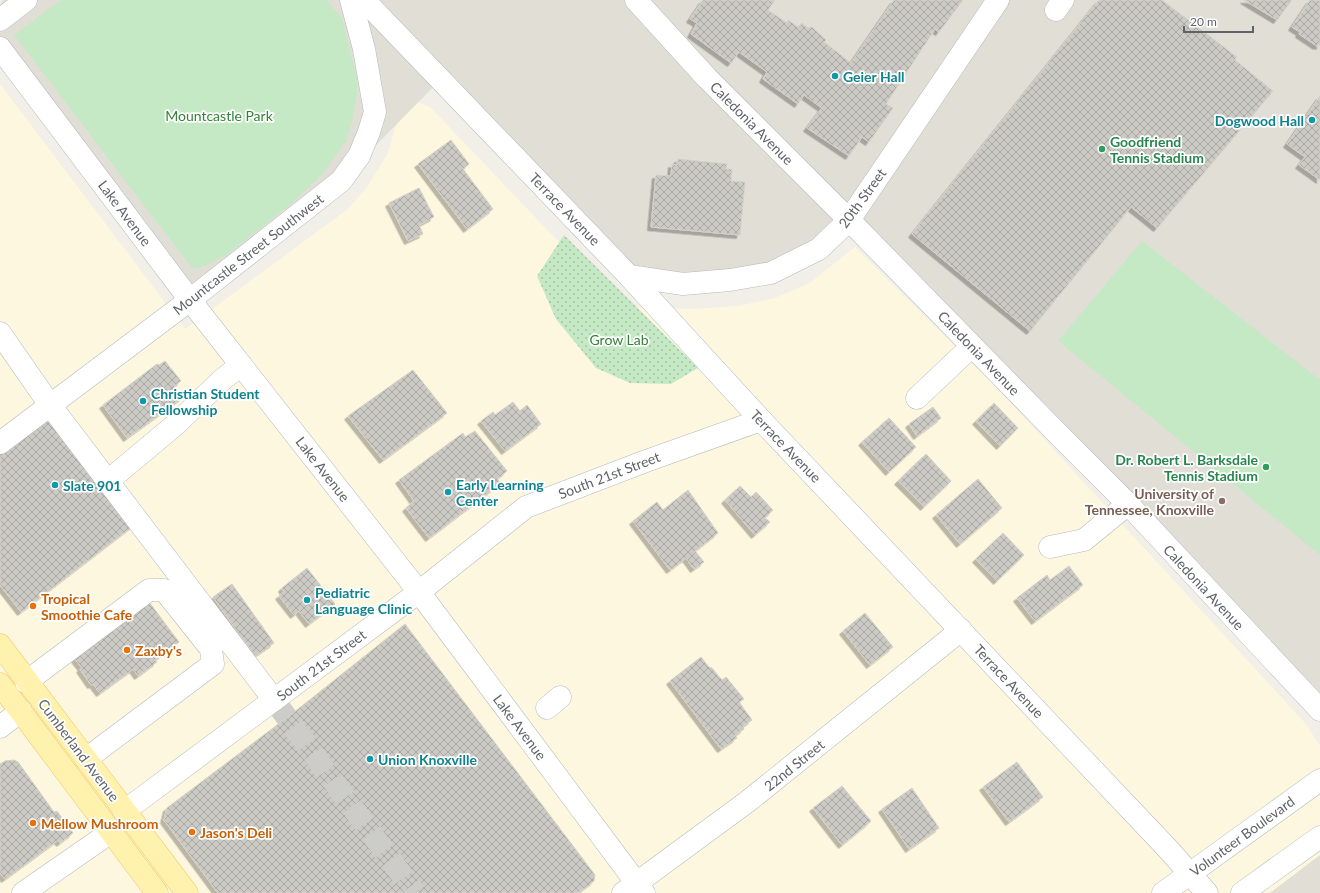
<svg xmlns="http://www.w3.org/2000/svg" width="1320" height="893" font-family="Lato,sans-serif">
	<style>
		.commercial { fill: #fef7e0 }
		.education { fill: #e1ded6 }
		.grass { fill: url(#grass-dots) }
		.park { fill: #c5e8c5 }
		.building { fill: url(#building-cross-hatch); stroke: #d6d1c6; filter: url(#shadow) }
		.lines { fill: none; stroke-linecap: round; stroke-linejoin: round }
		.minor-tunnel { stroke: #ccccc8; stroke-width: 22; stroke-dasharray: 22 11; stroke-linecap: butt }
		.minor-casing { stroke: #b5b8bc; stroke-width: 23 }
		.major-casing { stroke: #f2c960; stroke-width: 23 }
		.minor { stroke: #fff; stroke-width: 22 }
		.major { stroke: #fff2af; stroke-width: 22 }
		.culture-dot { fill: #0f9aa8; stroke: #fff; stroke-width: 1.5 }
		.leisure-dot { fill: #2e9e5b; stroke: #fff; stroke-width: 1.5 }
		.education-dot { fill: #8d6e63; stroke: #fff; stroke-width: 1.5 }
		.food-dot { fill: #e8710a; stroke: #fff; stroke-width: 1.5 }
		.labels { text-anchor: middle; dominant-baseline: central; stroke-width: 3.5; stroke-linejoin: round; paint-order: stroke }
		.culture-label { font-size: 14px; font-weight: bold; fill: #0d838f; stroke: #fff; text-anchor: start }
		.park-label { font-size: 14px; fill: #348238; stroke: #fff }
		.street-label { font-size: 14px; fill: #5f6368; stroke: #fff }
		.leisure-label { font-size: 14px; font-weight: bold; fill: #27864d; stroke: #fff; text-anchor: start }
		.education-label { font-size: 14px; font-weight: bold; fill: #785e54; stroke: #fff; text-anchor: end }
		.food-label { font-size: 14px; font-weight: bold; fill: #c56008; stroke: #fff; text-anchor: start }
	</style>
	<defs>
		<pattern id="grass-dots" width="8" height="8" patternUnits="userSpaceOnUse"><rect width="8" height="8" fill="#c5e8c5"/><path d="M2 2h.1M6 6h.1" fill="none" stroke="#a3c0a4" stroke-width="1.8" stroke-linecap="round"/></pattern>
		<pattern id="building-cross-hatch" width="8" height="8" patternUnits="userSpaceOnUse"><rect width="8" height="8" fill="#cccac5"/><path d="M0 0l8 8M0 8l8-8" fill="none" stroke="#a9a8a4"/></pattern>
		<filter id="shadow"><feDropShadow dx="-3.5" dy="3.5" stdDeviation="0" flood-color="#0004"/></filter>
	</defs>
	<rect width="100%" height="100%" fill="#f1efe8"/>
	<polygon class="commercial" points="0,84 185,329 348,209 367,187 387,155 401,110 408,105 420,103 430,107 621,307 692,309 738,306 775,298 810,283 855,247 995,386 1305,723 1320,746 1320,855 1270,893 0,893"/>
	<g class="education">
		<polygon points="3,0 1320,0 1320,702 849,220 771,273 629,276 440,80 341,181 190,300 0,48 0,5"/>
		<polygon points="1320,855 1320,893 1270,893"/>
	</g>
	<polygon class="grass" points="564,235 698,368 671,384 630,383 596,368 556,319 537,276"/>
	<g class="park">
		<polygon points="61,0 326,0 342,18 357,79 357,93 352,121 346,141 323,173 292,203 226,255 209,264 195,269 192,268 14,35"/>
		<polygon points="1142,241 1320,380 1320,555 1058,341"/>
	</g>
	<g class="building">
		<polygon points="703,0 775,0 768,10 787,23 788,20 798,27 802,23 808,28 812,27 826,40 824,42 851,63 894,0 963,0 939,32 935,29 886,104 893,108 869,142 862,137 849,156 807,128 822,108 804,95 798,104 763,79 767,72 739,52 731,63 691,34 697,23 690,19"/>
		<polygon points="1099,0 1162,0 1237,57 1235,60 1273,91 1157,228 1131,207 1030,331 912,234"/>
		<polygon points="1244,0 1292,0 1277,20"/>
		<polygon points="1310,0 1320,0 1320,46 1318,45 1317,46 1299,34 1300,32 1292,27"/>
		<polygon points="1320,96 1320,180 1299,165 1305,157 1287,144"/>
		<polygon points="451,140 469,164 463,169 493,209 467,229 418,164"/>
		<polygon points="678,159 727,164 726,169 732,169 731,181 745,182 740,235 651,227 656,175 671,176 672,164 677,165"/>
		<polygon points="419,188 434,217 419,225 423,234 408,241 389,203"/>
		<polygon points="165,361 181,381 174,386 183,397 127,438 103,405 157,364 159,365"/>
		<polygon points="413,370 447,413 383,460 348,416"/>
		<polygon points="513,402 520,411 527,405 541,424 505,451 481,421 493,412 495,415"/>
		<polygon points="994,403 1018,428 1000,446 976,421"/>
		<polygon points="933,407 941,418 917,436 909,424"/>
		<polygon points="49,409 139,521 21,612 0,585 0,448"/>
		<polygon points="889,418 916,447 889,472 862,442"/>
		<polygon points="475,431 507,471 497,479 501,483 429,538 406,508 414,501 399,480 463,433 465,437"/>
		<polygon points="926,454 951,481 924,507 898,481"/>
		<polygon points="978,479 1002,508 960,544 936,515"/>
		<polygon points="740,486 751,497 756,492 773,510 765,518 770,522 755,535 725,500"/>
		<polygon points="688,490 718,533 695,551 704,562 694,569 686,558 670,570 633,521 657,502 663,510"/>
		<polygon points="1003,533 1024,555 997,581 976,559"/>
		<polygon points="1069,566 1083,585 1035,621 1017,598 1047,575 1050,580"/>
		<polygon points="307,568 335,604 309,624 299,611 294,615 279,596 284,592 282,588"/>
		<polygon points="232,584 274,643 255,656 213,597"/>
		<polygon points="149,602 179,642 155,660 157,662 138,676 133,669 100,693 93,684 91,685 80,669 82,668 75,659"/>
		<polygon points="865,613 893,647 870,665 843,631"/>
		<polygon points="405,624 595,875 594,881 578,893 218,893 164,820 167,808 297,710"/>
		<polygon points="701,657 709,667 712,668 722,680 726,677 744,699 739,702 752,720 743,726 744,729 735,735 737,738 721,749 670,681"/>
		<polygon points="14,760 18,762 54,812 57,811 73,833 60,843 58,840 5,879 0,873 0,764 5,761"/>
		<polygon points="1017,762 1043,797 1009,822 983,787"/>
		<polygon points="842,786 871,821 842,845 813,808"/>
		<polygon points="912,788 939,828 909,849 882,809"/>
	</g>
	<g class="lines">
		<polyline class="minor-tunnel" points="274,700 415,893"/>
		<defs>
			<g id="minor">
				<polyline points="364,0 629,276 761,420 1168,849 1207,893"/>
				<polyline points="636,0 707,78 849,220 1061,437 1128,504 1320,710"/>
				<polyline points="1056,10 1063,0"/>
				<polyline points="0,20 26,0"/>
				<polyline points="0,48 190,300 419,592 644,893"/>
				<polyline points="629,276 683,284 730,280 771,273 819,249 849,220 998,0"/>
				<polyline points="0,333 50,405 274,700"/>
				<polyline points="917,398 972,346"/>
				<polyline points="0,443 190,300 341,181 359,156 369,132 375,112 364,49 351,0"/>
				<polyline points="108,481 175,425 223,379 241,365"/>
				<polyline points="1050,547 1084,540 1128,504"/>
				<polyline points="26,682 149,590 164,590 211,649 213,664 86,759"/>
				<polyline points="547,708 560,697"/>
				<polyline points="0,727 21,711"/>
				<polyline points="124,811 142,798 419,592 526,507 646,461 761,420"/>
				<polyline points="23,893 111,832"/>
				<polyline points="623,893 747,802 961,630"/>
				<polyline points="1163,893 1320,780"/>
				<polyline points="1242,893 1320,837"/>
			</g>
			<g id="major">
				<polyline points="0,645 187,893"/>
				<polyline points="0,684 157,893"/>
			</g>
		</defs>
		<use href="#minor" class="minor-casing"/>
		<use href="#major" class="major-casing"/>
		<use href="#minor" class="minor"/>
		<use href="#major" class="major"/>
	</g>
	<g class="culture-dot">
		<circle cx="835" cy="76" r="4"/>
		<circle cx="1312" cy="120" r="4"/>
		<circle cx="143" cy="401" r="4"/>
		<circle cx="55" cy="485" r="4"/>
		<circle cx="448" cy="492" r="4"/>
		<circle cx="307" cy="600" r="4"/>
		<circle cx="370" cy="759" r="4"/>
	</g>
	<g class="leisure-dot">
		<circle cx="1102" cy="149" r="4"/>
		<circle cx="1266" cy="467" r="4"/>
	</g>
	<circle class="education-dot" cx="1222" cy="501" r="4"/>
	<g class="food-dot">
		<circle cx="33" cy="606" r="4"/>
		<circle cx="127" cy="650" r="4"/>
		<circle cx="33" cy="823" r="4"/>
		<circle cx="192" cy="832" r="4"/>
	</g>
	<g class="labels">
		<g class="culture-label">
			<text x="843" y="76">Geier Hall</text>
			<text x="1304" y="120" text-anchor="end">Dogwood Hall</text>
			<text x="151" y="393">Christian Student<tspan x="151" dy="16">Fellowship</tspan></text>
			<text x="456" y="484">Early Learning<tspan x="456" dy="16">Center</tspan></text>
			<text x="63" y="485">Slate 901</text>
			<text x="315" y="592">Pediatric<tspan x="315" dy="16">Language Clinic</tspan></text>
			<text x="378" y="759">Union Knoxville</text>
		</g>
		<g class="park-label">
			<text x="219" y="115">Mountcastle Park</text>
			<text x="619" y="339">Grow Lab</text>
		</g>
		<g class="street-label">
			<text transform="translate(752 123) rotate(45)">Caledonia Avenue</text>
			<text transform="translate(862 198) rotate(-54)">20th Street</text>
			<text transform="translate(565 209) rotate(46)">Terrace Avenue</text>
			<text transform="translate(125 213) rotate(53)">Lake Avenue</text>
			<text transform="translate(248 254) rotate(-38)">Mountcastle Street Southwest</text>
			<text transform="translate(979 353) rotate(46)">Caledonia Avenue</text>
			<text transform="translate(786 446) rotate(46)">Terrace Avenue</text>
			<text transform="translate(323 469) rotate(52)">Lake Avenue</text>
			<text transform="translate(609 475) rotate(-21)">South 21st Street</text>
			<text transform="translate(1204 587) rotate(47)">Caledonia Avenue</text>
			<text transform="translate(321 665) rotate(-37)">South 21st Street</text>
			<text transform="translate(1009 681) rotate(47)">Terrace Avenue</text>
			<text transform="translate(520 727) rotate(53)">Lake Avenue</text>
			<text transform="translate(79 750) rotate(53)">Cumberland Avenue</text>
			<text transform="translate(794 765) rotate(-39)">22nd Street</text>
			<text transform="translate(1242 836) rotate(-36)">Volunteer Boulevard</text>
		</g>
		<g class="leisure-label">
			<text x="1110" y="141">Goodfriend<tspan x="1110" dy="16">Tennis Stadium</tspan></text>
			<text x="1258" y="459" text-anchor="end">Dr. Robert L. Barksdale<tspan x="1258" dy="16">Tennis Stadium</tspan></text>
		</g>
		<g class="education-label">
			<text x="1214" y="493">University of<tspan x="1214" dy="16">Tennessee, Knoxville</tspan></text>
		</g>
		<g class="food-label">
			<text x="41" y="598">Tropical<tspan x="41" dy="16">Smoothie Cafe</tspan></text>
			<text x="135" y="650">Zaxby's</text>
			<text x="41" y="823">Mellow Mushroom</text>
			<text x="200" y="832">Jason's Deli</text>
		</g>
	</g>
	<path d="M1184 26v6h69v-6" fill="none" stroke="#5f6368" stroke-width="2"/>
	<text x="1190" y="26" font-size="12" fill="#5f6368" stroke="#ffffff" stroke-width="3" paint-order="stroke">20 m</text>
</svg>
